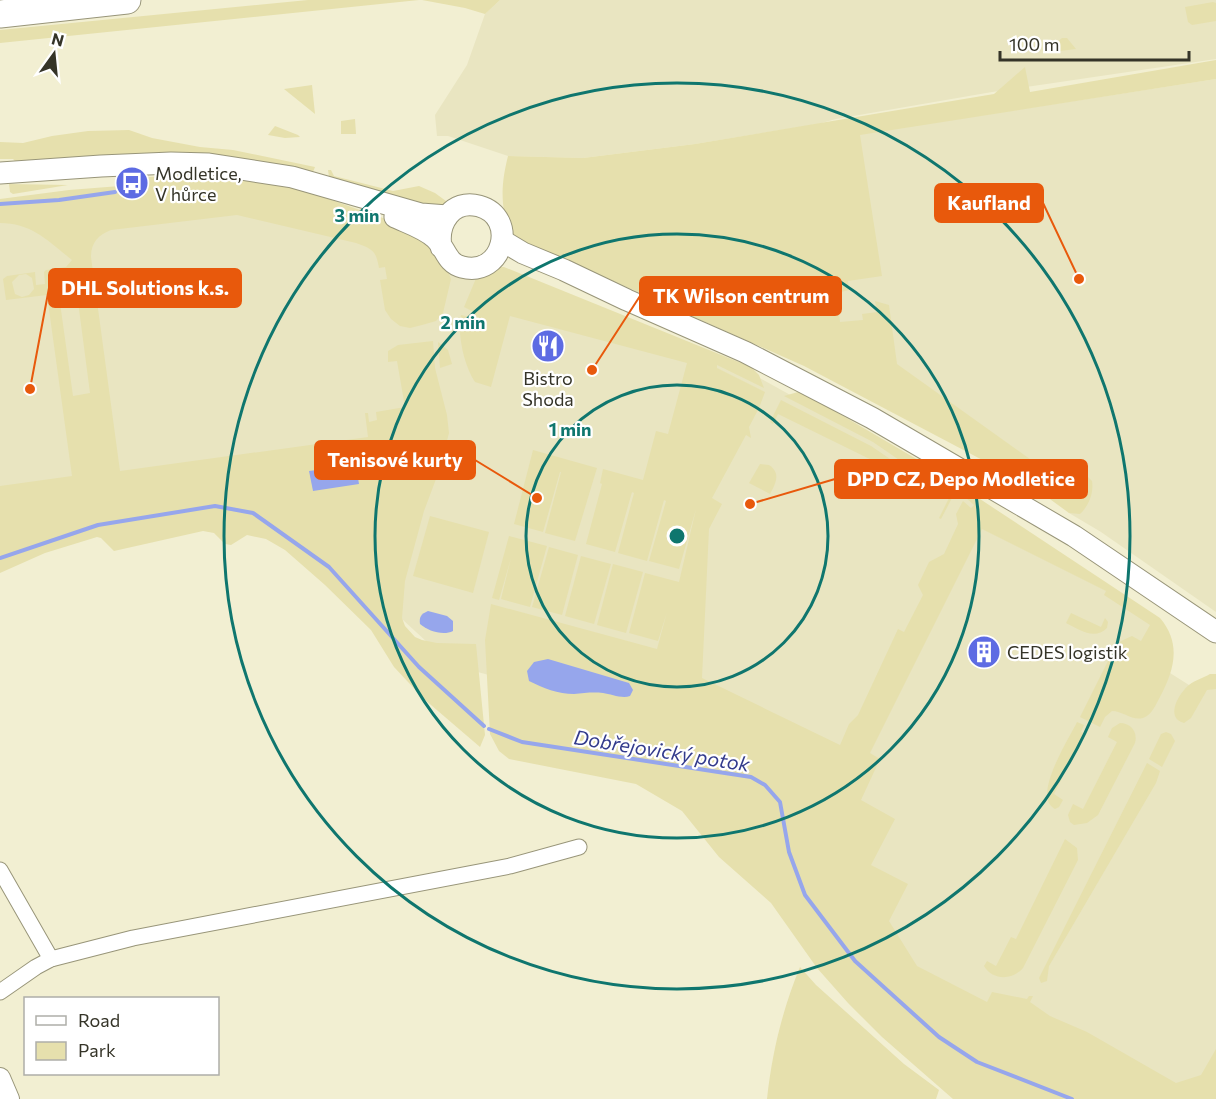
<svg xmlns="http://www.w3.org/2000/svg" width="1216" height="1099" font-family="Commissioner,sans-serif">
	<style>
		.built { fill: #e9e5c1 }
		.green { fill: #e6e0ad; fill-rule: evenodd }
		.water { fill: #96a6ec }
		.lines { fill: none; stroke-linecap: round; stroke-linejoin: round }
		.stream { stroke: #96a6ec; stroke-width: 4 }
		.minor-casing { stroke: #989579; stroke-width: 17 }
		.tertiary-casing { stroke: #989579; stroke-width: 22 }
		.secondary-casing { stroke: #989579; stroke-width: 23 }
		.motorway-casing { stroke: #989579; stroke-width: 29 }
		.minor { stroke: #fff; stroke-width: 15 }
		.tertiary { stroke: #fff; stroke-width: 20 }
		.secondary { stroke: #fff; stroke-width: 21 }
		.motorway { stroke: #fff; stroke-width: 27 }
		.ring { fill: none; stroke: #0f766e; stroke-width: 3 }
		.labels { text-anchor: middle; dominant-baseline: central; stroke-width: 4.5; stroke-linejoin: round; paint-order: stroke }
		.poi-label { font-size: 18px; fill: #353428; stroke: #fff; text-anchor: start }
		.water-label { font-size: 20px; font-style: italic; fill: #333b8c; stroke: #fff }
		.centre { fill: #0f766e; stroke: #fff; stroke-width: 3 }
		.ring-label { font-size: 18px; text-anchor: middle; font-weight: bold; fill: #0f766e; stroke: #fff; stroke-width: 4.5; stroke-linejoin: round; paint-order: stroke }
		.leader { fill: none; stroke: #e8590c; stroke-width: 2 }
		.callout-dot { fill: #e8590c; stroke: #fff; stroke-width: 2 }
		.callout { fill: #e8590c; stroke: #e8590c; stroke-width: 2 }
		.callout-label { font-size: 20px; text-anchor: middle; font-weight: bold; fill: #fff }
	</style>
	<rect width="100%" height="100%" fill="#f2efd2"/>
	<g class="built">
		<polygon points="500,0 1216,0 1216,59 992,92 836,119 818,124 695,144 583,158 508,156 448,136 437,136 435,115 467,65 485,14"/>
		<polygon points="1216,79 1216,612 1101,532 1069,513 1063,483 896,364 519,187"/>
		<polygon points="193,181 413,238 720,356 956,487 1156,622 1170,673 1189,685 1216,679 1216,1099 906,981 802,760 452,665 281,508 0,511 0,206"/>
	</g>
	<g class="green">
		<polygon points="308,0 419,0 0,43 0,30"/>
		<polygon points="422,0 500,0 485,14 465,8"/>
		<polygon points="1213,2 1216,3 1216,21 1192,25 1188,22 1185,7"/>
		<polygon points="1062,38 1067,38 1076,49 1044,53"/>
		<path d="M1216 60V79L860 135 882 276 848 281 849 290 837 293 840 322 863 320 862 314 877 312 875 301 889 305 897 364 1058 479 1088 477 1092 481C1094 492 1089 506 1080 514L1069 513 1032 486 804 366 593 272 510 237C501 206 500 188 508 156L583 158 695 144 994 94 1025 67 1030 92Z"/>
		<polygon points="312,85 315,114 284,89"/>
		<polygon points="355,119 356,134 341,134 341,121"/>
		<polygon points="275,126 298,135 300,137 285,138 268,135"/>
		<polygon points="129,130 152,138 200,147 233,150 315,167 313,172 16,162 13,159 0,159 0,142 23,143 52,136 88,131"/>
		<polygon points="328,170 331,170 334,176 393,191 419,186 435,193 450,204 437,211 329,177"/>
		<path d="M211 174 303 190 383 218 426 236 447 269 451 279 443 313 436 321 422 325 410 328 400 326 391 319 385 310 380 280 387 279 385 267 379 268C376 250 372 249 356 243L237 215 111 230C98 235 91 243 91 257L120 471 368 437 365 413H368L369 422 377 420 376 412 405 407 397 361 388 362V351L398 345 433 341 435 368 447 415 449 433 439 471 424 511 405 581 402 618 405 626 415 637 422 640 437 643 476 644 485 735 480 747 424 699 394 667 371 630 325 585 285 550 266 539 247 535 231 545 225 544 214 533 203 531 114 551 101 538 97 537 45 553 0 573V486L72 476 47 295 6 300 3 279 7 276 35 272 36 285 45 284 44 272 46 270 66 267 72 260C48 241 32 223 0 223V199L69 190 120 186 125 189 141 187 149 177ZM74 271 90 393 73 396 56 274ZM26 274 32 278 34 289 29 295 22 297 15 294 12 282 19 275Z"/>
		<polygon points="9,184 68,185 13,194 10,192"/>
		<path d="M495 267H504L751 367 759 375 764 388 717 365V368L765 392 759 408 749 427 751 438 746 435 712 498 722 504 709 529 702 678 840 745 849 724 858 715 898 629 904 632 923 595 918 585 929 562 944 554 958 524 956 514 963 501 971 508 974 505 966 498 976 497 980 499 1160 618C1182 644 1174 670 1160 697 1156 704 1152 715 1143 718 1132 721 1123 711 1112 711L1105 717 1100 727 1080 717 1114 649 1121 641 1132 636 1141 641 1150 625 1104 595 1106 591 982 529 870 753 880 759 861 800 895 819 871 865 908 884 889 921 917 966 987 1002 992 992 1027 999 1029 996H1033L1030 1002 1050 1016 1087 1032 1176 1083 1201 1075 1216 1049V1099H953L882 1037 848 1003 817 968 771 903 719 857 682 811 636 784 509 759 499 751 490 734 485 640 491 604 657 649 667 612 658 641 629 633 645 573 679 582 696 509 679 569 649 561 666 501 664 500 647 561 618 553 634 493 632 492 615 552 586 544 602 484 600 483 603 469 643 480 656 431 668 434 687 363 510 316 491 387 475 382C464 366 457 334 461 315L470 317 472 311 464 307 477 276Z"/>
		<polygon points="438,342 448,350 452,364 440,368"/>
		<polygon points="798,392 809,396 954,481 956,487 955,492 924,477 873,442 784,396"/>
		<polygon points="781,400 871,446 921,480 953,496 941,519 939,518 949,498 778,414 773,424 770,422"/>
		<polygon points="533,450 597,468 575,541 545,533 561,472 560,472 543,532 514,524"/>
		<path d="M760 464 769 465C781 473 776 483 770 494L749 483Z"/>
		<polygon points="430,516 489,532 473,593 413,576"/>
		<polygon points="509,536 547,546 530,607 501,599 511,558 499,600 492,598"/>
		<polygon points="549,547 578,555 562,615 532,607"/>
		<polygon points="581,556 611,564 594,624 565,616"/>
		<polygon points="613,564 643,572 626,633 597,625"/>
		<path d="M1071 613 1101 627 1105 618 1108 622 1107 628C1094 641 1079 629 1066 623Z"/>
		<path d="M1210 674H1216V689L1207 690 1191 718 1184 723C1165 718 1178 694 1189 685 1195 680 1203 678 1210 674Z"/>
		<path d="M1077 722 1084 725 1081 732 1084 734 1054 794 1063 800 1059 807 1055 809C1031 797 1069 739 1077 722Z"/>
		<path d="M1120 723C1131 723 1138 732 1135 743L1098 815 1087 823 1074 825 1070 822 1068 815 1073 804 1083 809 1117 742 1108 737 1112 728Z"/>
		<polygon points="1166,732 1171,734 1175,741 1162,767 1149,759 1161,734"/>
		<polygon points="1147,763 1160,771 1156,783 1049,966 1047,981 1041,983 1039,978"/>
		<path d="M1065 839 1077 848 1078 860 1023 968C1013 980 993 981 984 966L987 961 996 966 1011 937 1016 939Z"/>
		<path d="M800 967 816 985 904 1064 939 1090 936 1099H767C772 1053 782 1011 800 967Z"/>
	</g>
	<g class="water">
		<polygon points="356,465 359,484 313,491 309,471"/>
		<path d="M428 611 447 616 453 621V631C443 636 428 631 420 624 419 617 421 614 428 611Z"/>
		<path d="M548 659 629 683 633 690 630 696C622 699 611 694 603 693 593 692 584 693 574 694 558 694 543 688 529 681L527 671 534 662Z"/>
	</g>
	<g class="lines">
		<g class="stream">
			<polyline points="0,204 59,200 115,192"/>
			<polyline points="0,558 98,525 215,506 253,513 329,567 419,667 484,726"/>
			<polyline points="489,729 522,742 751,777 765,785 780,802 789,852 805,895 855,961 939,1037 977,1062 1072,1099"/>
		</g>
		<defs>
			<g id="minor">
				<polyline points="0,870 51,959"/>
				<polyline points="0,992 36,967 51,959 133,938 510,866 579,847"/>
			</g>
			<polyline id="tertiary" points="0,1078 9,1099"/>
			<g id="secondary">
				<polyline points="0,173 101,166 171,163 209,164 292,177 421,214 447,216"/>
				<path d="M395 217C408 223 424 228 435 238 446 248 446 263 462 267 503 278 519 217 479 206 452 199 437 223 441 247"/>
				<polyline points="503,241 523,253 564,270 627,300 745,352 872,418 1074,536 1216,632"/>
			</g>
			<polyline id="motorway" points="0,14 127,0"/>
		</defs>
		<use href="#minor" class="minor-casing"/>
		<use href="#tertiary" class="tertiary-casing"/>
		<use href="#secondary" class="secondary-casing"/>
		<use href="#motorway" class="motorway-casing"/>
		<use href="#minor" class="minor"/>
		<use href="#tertiary" class="tertiary"/>
		<use href="#secondary" class="secondary"/>
		<use href="#motorway" class="motorway"/>
	</g>
	<g class="ring">
		<circle cx="677" cy="536" r="151"/>
		<circle cx="677" cy="536" r="302"/>
		<circle cx="677" cy="536" r="453"/>
	</g>
	<defs>
		<symbol id="bus-disc" viewBox="-11 -11 22 22"><circle r="9.5" fill="#5d6be3" stroke="#fff"/><path d="M-5-6H5V4H4V6H2V4H-2V6H-4V4H-5ZM-3.5-4V0h7V-4ZM-3.5 1.2v1.5H-2V1.2ZM2 1.2v1.5H3.5V1.2Z" fill="#fff"/></symbol>
		<symbol id="restaurant-disc" viewBox="-11 -11 22 22"><circle r="9.5" fill="#5d6be3" stroke="#fff"/><path d="M-5-6h1v4h1v-4h1v4h1v-4h1v5L-1.5 .5V6h-2V.5L-5-1ZM5-6V6H3V1.5H1.5Q1.5-4 5-6Z" fill="#fff"/></symbol>
		<symbol id="building-disc" viewBox="-11 -11 22 22"><circle r="9.5" fill="#5d6be3" stroke="#fff"/><path d="M-4-6H4V6H1V3H-1V6H-4ZM-2.5-4.3h1.7v1.8h-1.7ZM.8-4.3h1.7v1.8H.8ZM-2.5-1h1.7V.8h-1.7ZM.8-1h1.7V.8H.8Z" fill="#fff"/></symbol>
	</defs>
	<g fill-rule="evenodd">
		<use href="#bus-disc" x="113" y="164" width="38" height="38"/>
		<use href="#restaurant-disc" x="529" y="327" width="38" height="38"/>
		<use href="#building-disc" x="965" y="633" width="38" height="38"/>
	</g>
	<g class="labels">
		<g class="poi-label">
			<text x="155" y="173">Modletice,<tspan x="155" dy="21">V hůrce</tspan></text>
			<text x="548" y="378" text-anchor="middle">Bistro<tspan x="548" dy="21">Shoda</tspan></text>
			<text x="1007" y="652">CEDES logistik</text>
		</g>
		<g class="water-label">
			<text transform="translate(662 750) rotate(9)">Dobřejovický potok</text>
		</g>
	</g>
	<circle cx="677" cy="536" r="9" class="centre"/>
	<g class="ring-label">
		<text x="357" y="222">3 min</text>
		<text x="463" y="329">2 min</text>
		<text x="570" y="436">1 min</text>
	</g>
	<path class="leader" d="M1079 279L1043 203M30 389L49 288M592 370L640 296M537 498L475 460M750 504L835 479"/>
	<g class="callout-dot">
		<circle cx="1079" cy="279" r="6"/>
		<circle cx="30" cy="389" r="6"/>
		<circle cx="592" cy="370" r="6"/>
		<circle cx="537" cy="498" r="6"/>
		<circle cx="750" cy="504" r="6"/>
	</g>
	<g class="callout">
		<rect x="935" y="184" width="108" height="38" rx="6"/>
		<rect x="49" y="269" width="192" height="38" rx="6"/>
		<rect x="640" y="277" width="201" height="38" rx="6"/>
		<rect x="315" y="441" width="160" height="38" rx="6"/>
		<rect x="835" y="460" width="252" height="38" rx="6"/>
	</g>
	<g class="callout-label">
		<text x="989" y="210">Kaufland</text>
		<text x="145" y="295">DHL Solutions k.s.</text>
		<text x="741" y="303">TK Wilson centrum</text>
		<text x="395" y="467">Tenisové kurty</text>
		<text x="961" y="486">DPD CZ, Depo Modletice</text>
	</g>
	<rect x="24" y="997" width="195" height="78" fill="#ffffff" stroke="#aeaea9" stroke-width="1.5"/>
	<rect x="36" y="1016" width="30" height="9" fill="#ffffff" stroke="#aeaea9" stroke-width="1.5"/>
	<text x="78" y="1027" font-size="18" fill="#353428">Road</text>
	<rect x="36" y="1042" width="30" height="18" fill="#e6e0ad" stroke="#aeaea9" stroke-width="1.5"/>
	<text x="78" y="1057" font-size="18" fill="#353428">Park</text>
	<g transform="translate(54 54) rotate(15)" stroke="#ffffff" stroke-width="4.5" paint-order="stroke">
	<path d="M0-4.5L10 22L0 15L-10 22Z" fill="#353428"/>
	<text y="-9" font-size="16" font-weight="bold" text-anchor="middle" fill="#353428">N</text>
	</g>
	<path d="M1000 51v9h189v-9" fill="none" stroke="#353428" stroke-width="3"/>
	<text x="1009" y="51" font-size="18" fill="#353428" stroke="#ffffff" stroke-width="4.5" paint-order="stroke">100 m</text>
</svg>
